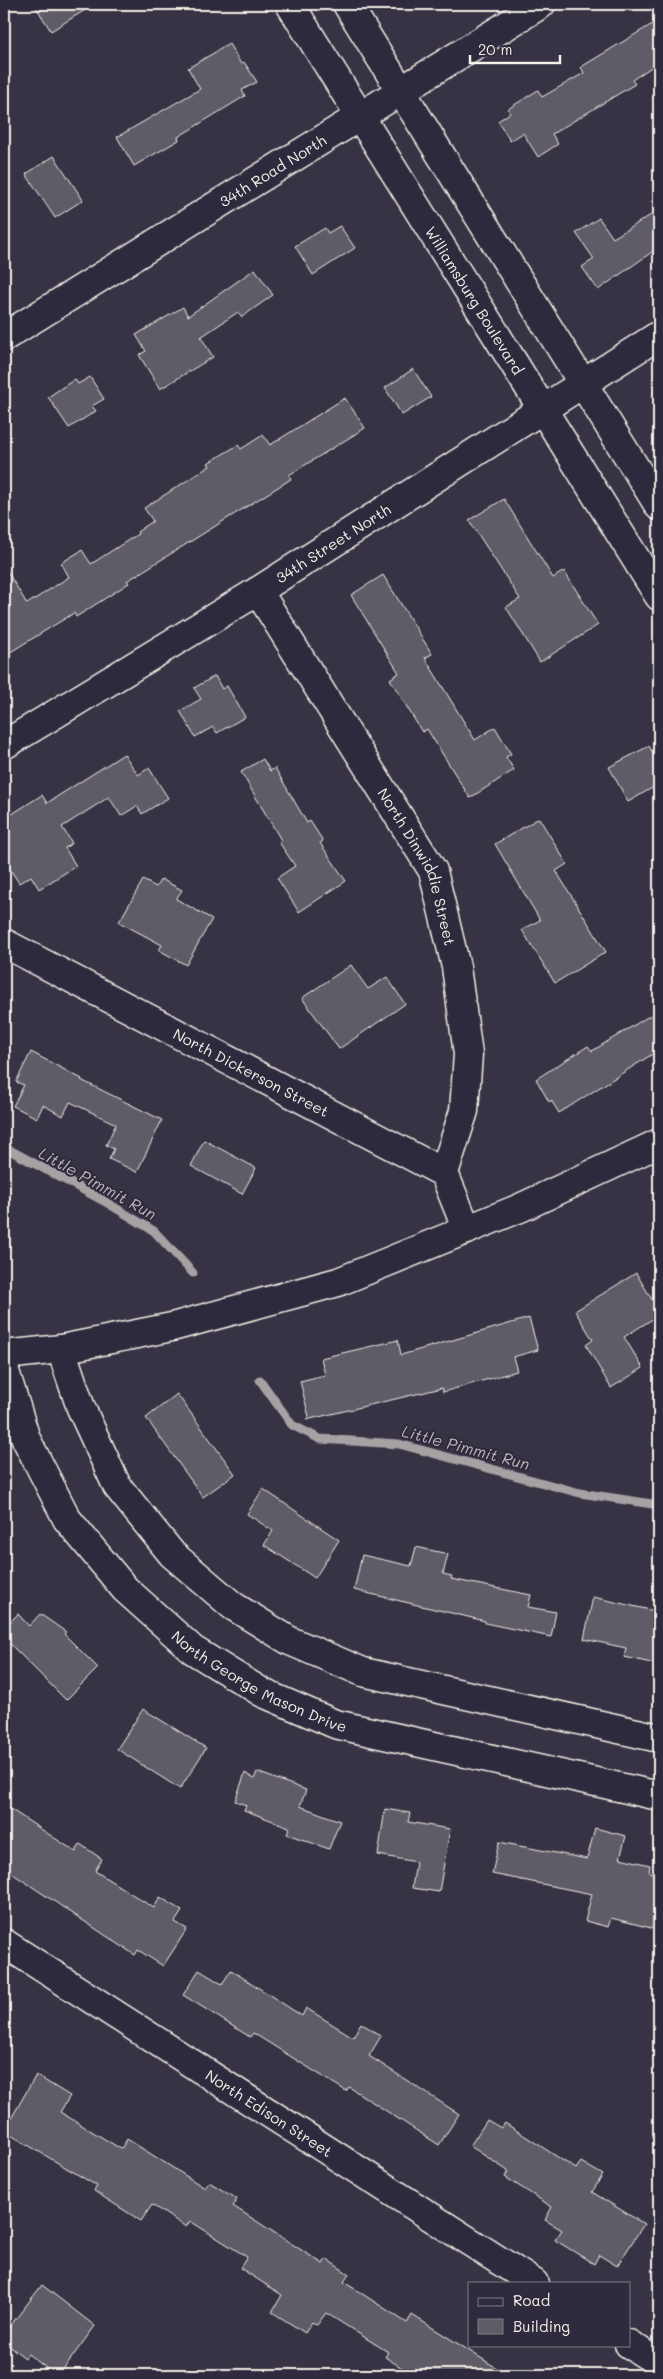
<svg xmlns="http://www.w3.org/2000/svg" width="663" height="2379" font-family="Mali,sans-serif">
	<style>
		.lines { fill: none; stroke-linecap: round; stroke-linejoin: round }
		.stream { stroke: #a6a2a4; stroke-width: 9 }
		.building { fill: #5f5c67; stroke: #f4f1e8 }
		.minor-casing { stroke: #f4f1e8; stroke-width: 31 }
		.tertiary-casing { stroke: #f4f1e8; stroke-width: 31 }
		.secondary-casing { stroke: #f4f1e8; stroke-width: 31 }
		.primary-casing { stroke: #f4f1e8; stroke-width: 31 }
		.minor { stroke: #2f2a3d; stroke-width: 28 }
		.tertiary { stroke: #2f2a3d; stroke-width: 28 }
		.secondary { stroke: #2f2a3d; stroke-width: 28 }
		.primary { stroke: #2f2a3d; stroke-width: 28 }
		.labels { text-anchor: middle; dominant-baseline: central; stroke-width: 4; stroke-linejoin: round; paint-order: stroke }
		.street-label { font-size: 15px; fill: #f4f1e8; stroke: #2f2a3d }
		.water-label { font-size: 16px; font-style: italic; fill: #bab6b5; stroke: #2f2a3d }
	</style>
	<rect width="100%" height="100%" fill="#373244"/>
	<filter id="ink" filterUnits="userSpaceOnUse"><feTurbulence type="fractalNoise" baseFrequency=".02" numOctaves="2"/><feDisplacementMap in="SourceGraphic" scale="10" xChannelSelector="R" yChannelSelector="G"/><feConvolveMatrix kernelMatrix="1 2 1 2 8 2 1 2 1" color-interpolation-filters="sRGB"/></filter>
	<g filter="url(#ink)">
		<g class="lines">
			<g class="stream">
				<polyline points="4,1147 104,1201 154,1231 193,1273"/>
				<polyline points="260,1380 292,1425 320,1439 399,1444 580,1493 659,1505"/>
			</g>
		</g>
		<g class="building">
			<polygon points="34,4 95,4 51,31"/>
			<polygon points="659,20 659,62 632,80 635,84 552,134 558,144 538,157 523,133 510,141 498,121 510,113 508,109 538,90 542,97 584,73 581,67"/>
			<polygon points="229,44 241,64 244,62 257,82 242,90 245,96 178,137 179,140 134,166 117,137 200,89 188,68"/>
			<polygon points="54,156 83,200 55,218 26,174"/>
			<polygon points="659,210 659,247 598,290 582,267 594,259 576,233 599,218 613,238"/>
			<polygon points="340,226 355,248 313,275 295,246 325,228 328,233"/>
			<polygon points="255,269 273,295 242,317 238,312 201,337 213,357 160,389 139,355 146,351 136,335 183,307 188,316"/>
			<polygon points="413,369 431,397 402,415 385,388"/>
			<polygon points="90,377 104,399 92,406 96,411 69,428 48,397 75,379 78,384"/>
			<polygon points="345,398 365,428 289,475 291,479 127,581 129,583 76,617 74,613 4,656 4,566 27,604 69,577 61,563 82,550 91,564 138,534 137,532 153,521 144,508 210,466 208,463 238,445 241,449 263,435 270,445"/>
			<polygon points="504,499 553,578 564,571 598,625 540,662 506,607 520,599 469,520"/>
			<polygon points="383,575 432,654 425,658 475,740 495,727 511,754 506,757 514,770 470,798 427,729 422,732 390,679 399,673 351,595"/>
			<polygon points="215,676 222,689 227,686 245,717 217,733 213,727 195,737 180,711 201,699 194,688"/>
			<polygon points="649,746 659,764 659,784 628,802 609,767"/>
			<polygon points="124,754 138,775 149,768 168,798 142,814 137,806 121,816 109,797 62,827 72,843 65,848 76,866 39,889 31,876 19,883 4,860 4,819 42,795 47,803"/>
			<polygon points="263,759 270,771 275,768 307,823 310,821 323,841 320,843 346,881 299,912 277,878 295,866 279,842 281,840 241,772"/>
			<polygon points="539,818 567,864 556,871 606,952 555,983 522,930 540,920 495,844"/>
			<polygon points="161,879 182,890 176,899 212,919 186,965 159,950 162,945 119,922 143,880 156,887"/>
			<polygon points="351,965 368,989 387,977 405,1004 339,1049 302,998"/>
			<polygon points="659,1010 659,1050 559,1113 551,1100 549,1102 536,1079 588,1046 592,1051"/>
			<polygon points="31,1052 82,1079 81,1080 162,1120 137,1172 109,1159 114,1149 106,1145 116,1124 70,1102 63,1116 43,1105 37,1118 13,1106 24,1085 16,1082"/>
			<polygon points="204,1140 256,1168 242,1194 191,1166"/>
			<polygon points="636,1273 659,1311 659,1315 624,1337 643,1368 611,1388 586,1345 593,1340 575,1311"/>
			<polygon points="529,1318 538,1350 513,1357 517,1371 443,1392 442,1388 306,1420 309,1417 300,1381 325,1375 321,1358 398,1340 401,1355"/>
			<polygon points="177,1394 235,1474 203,1497 146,1418"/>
			<polygon points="263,1489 339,1540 315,1578 264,1545 273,1531 247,1514"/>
			<polygon points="416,1547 448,1554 443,1574 452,1576 451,1579 531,1595 528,1607 556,1612 551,1637 485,1623 485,1621 354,1590 362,1555 411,1566"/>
			<polygon points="593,1597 659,1612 659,1649 656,1664 624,1657 626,1648 584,1639"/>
			<polygon points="18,1614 29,1626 40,1614 66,1632 64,1634 98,1668 66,1700 4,1638 4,1628"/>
			<polygon points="143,1709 206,1748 180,1789 117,1749"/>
			<polygon points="257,1772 306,1790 300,1806 340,1821 329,1849 287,1834 289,1827 244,1810 246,1805 235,1801 245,1773 254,1779"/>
			<polygon points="4,1805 76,1852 80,1844 102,1859 95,1871 154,1908 160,1897 182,1911 175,1922 187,1929 163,1966 138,1950 135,1955 4,1868"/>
			<polygon points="385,1809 410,1813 408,1822 450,1829 439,1892 412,1888 416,1862 378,1855"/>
			<polygon points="595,1828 626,1836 620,1858 650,1865 649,1872 659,1875 659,1930 611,1918 608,1927 585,1921 592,1894 492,1874 499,1842 587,1859"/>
			<polygon points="199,1970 222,1984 231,1970 302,2016 306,2008 353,2037 361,2023 381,2036 369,2056 459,2114 439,2145 349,2087 346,2091 253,2033 250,2037 183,1995"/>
			<polygon points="36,2075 70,2096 60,2112 121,2149 127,2139 205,2188 209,2182 237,2199 233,2206 323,2264 326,2259 349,2274 344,2282 407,2323 412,2315 508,2375 413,2375 385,2357 388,2352 326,2313 317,2325 312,2322 305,2333 272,2312 282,2295 240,2268 247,2257 190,2221 186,2227 152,2205 141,2221 94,2191 97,2186 4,2131"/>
			<polygon points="487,2120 501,2128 505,2123 576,2169 581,2162 603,2175 592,2192 644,2224 617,2266 599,2255 594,2264 555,2240 562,2230 545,2220 552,2207 505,2177 508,2171 470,2146"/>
			<polygon points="42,2285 95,2326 59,2375 55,2375 28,2354 25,2358 4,2342 4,2334"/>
		</g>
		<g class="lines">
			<defs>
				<g id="minor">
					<path id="s1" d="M4 337 541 4"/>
					<path id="s2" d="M258 591 433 871 456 967 468 1054 464 1111 444 1173"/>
					<path id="s3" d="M4 745 258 591 659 335"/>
					<path id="s4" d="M4 943 444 1173 467 1230"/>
					<path id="s5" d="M4 1943 534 2283"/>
					<polyline points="629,2344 659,2363"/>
				</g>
				<g id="tertiary">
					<polyline points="61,1349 81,1408 117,1486 172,1554 233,1606 290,1641 363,1672 659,1738"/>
					<path id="s6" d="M4 1368 26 1439 67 1519 125 1589 193 1650 263 1693 335 1724 659 1796"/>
				</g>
				<g id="secondary">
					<path id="s7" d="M290 4 659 596"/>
					<polyline points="347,4 659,506"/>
				</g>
				<polyline id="primary" points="4,1355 61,1349 172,1327 338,1282 520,1208 659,1143"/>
			</defs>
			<use href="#minor" class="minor-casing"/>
			<use href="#tertiary" class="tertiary-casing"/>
			<use href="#secondary" class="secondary-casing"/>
			<use href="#primary" class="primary-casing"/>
			<use href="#minor" class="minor"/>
			<use href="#tertiary" class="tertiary"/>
			<use href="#secondary" class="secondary"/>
			<use href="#primary" class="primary"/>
		</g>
	</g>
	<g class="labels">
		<g class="street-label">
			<text stroke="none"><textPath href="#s1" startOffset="316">34th Road North</textPath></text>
			<text stroke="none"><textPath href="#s7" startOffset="349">Williamsburg Boulevard</textPath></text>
			<text stroke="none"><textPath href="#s3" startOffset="386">34th Street North</textPath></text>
			<text stroke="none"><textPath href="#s2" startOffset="320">North Dinwiddie Street</textPath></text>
			<text stroke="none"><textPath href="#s4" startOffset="279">North Dickerson Street</textPath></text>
			<text stroke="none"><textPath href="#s6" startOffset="420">North George Mason Drive</textPath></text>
			<text stroke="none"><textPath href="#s5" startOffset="315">North Edison Street</textPath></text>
		</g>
		<g class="water-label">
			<text transform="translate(98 1183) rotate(29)">Little Pimmit Run</text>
			<text transform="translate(466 1447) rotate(15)">Little Pimmit Run</text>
		</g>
	</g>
	<rect width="663" height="2379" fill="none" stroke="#2f2a3d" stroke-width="20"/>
	<rect x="10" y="10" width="643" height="2359" fill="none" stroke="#f4f1e8" stroke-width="2" filter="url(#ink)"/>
	<rect x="468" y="2282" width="162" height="65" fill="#2f2a3d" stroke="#7e7a81"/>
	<rect x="478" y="2298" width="25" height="8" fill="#2f2a3d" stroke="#7e7a81"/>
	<text x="513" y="2306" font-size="15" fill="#f4f1e8">Road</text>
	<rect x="478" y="2319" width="25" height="15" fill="#5f5c67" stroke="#7e7a81"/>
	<text x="513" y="2332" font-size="15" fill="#f4f1e8">Building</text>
	<path d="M470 55v8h90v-8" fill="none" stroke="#f4f1e8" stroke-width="2.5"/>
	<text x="478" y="55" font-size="15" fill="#f4f1e8" stroke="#2f2a3d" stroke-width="4" paint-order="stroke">20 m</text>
</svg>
